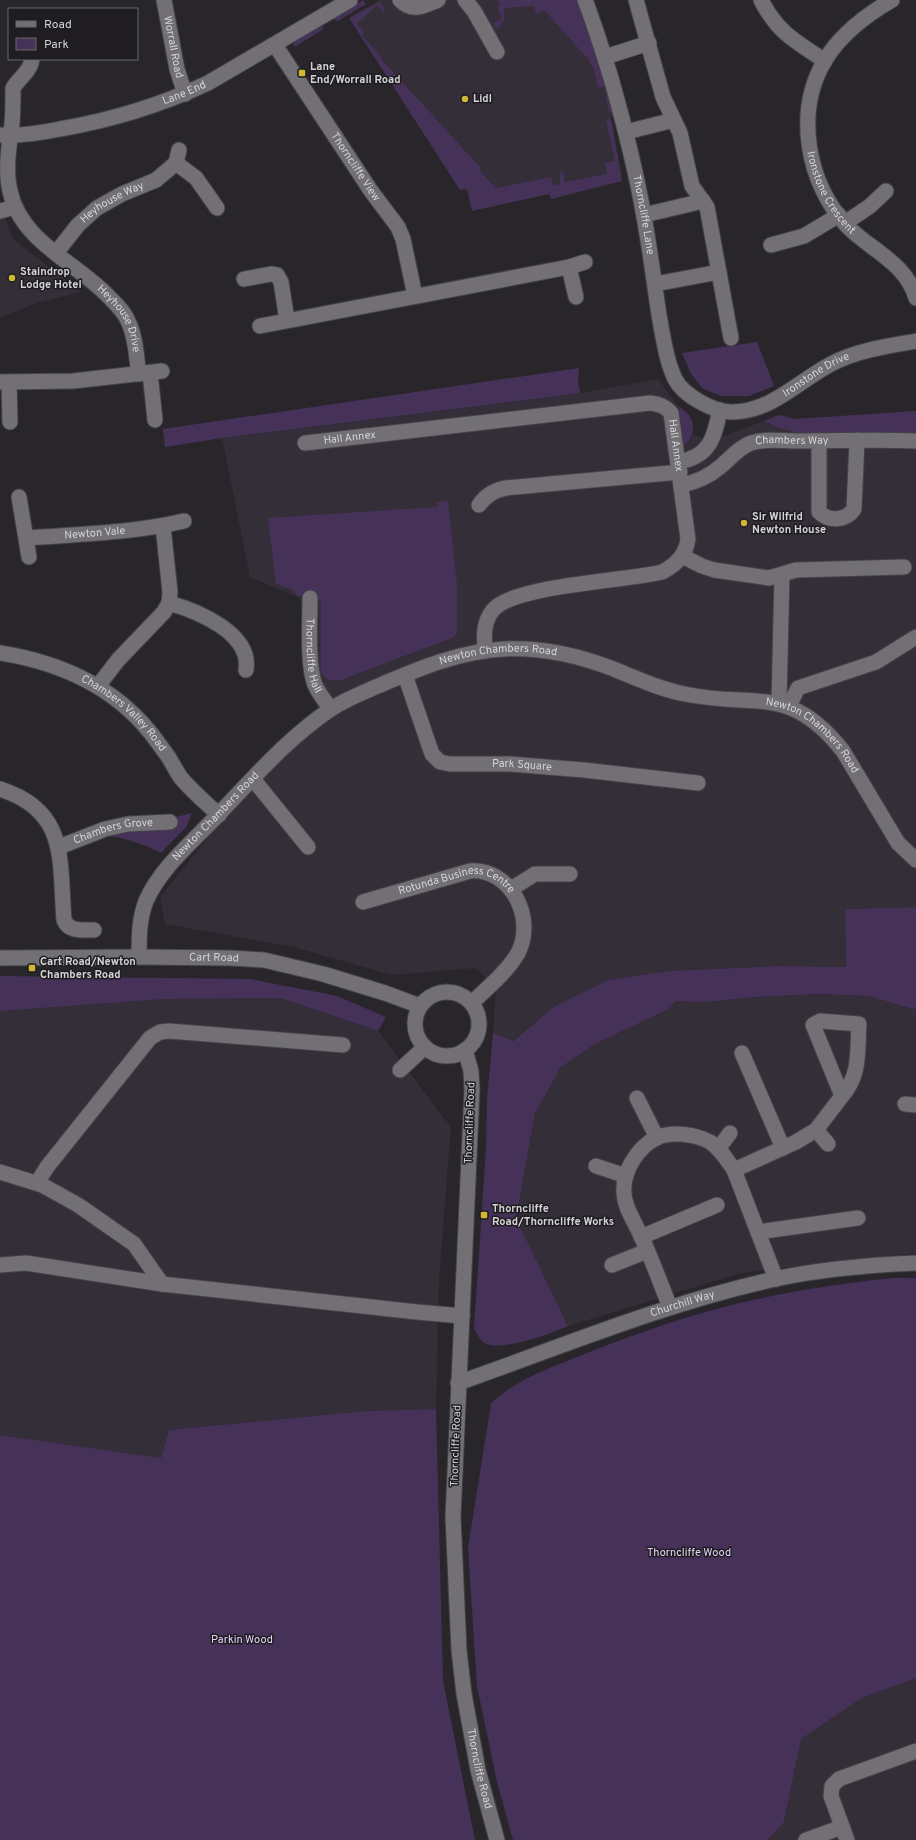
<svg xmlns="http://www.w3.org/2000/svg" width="916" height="1840" font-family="Overpass,sans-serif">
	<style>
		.built { fill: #332e38 }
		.green { fill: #463259 }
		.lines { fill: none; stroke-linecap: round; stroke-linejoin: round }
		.minor-casing { stroke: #444246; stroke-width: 17 }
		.minor { stroke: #726f75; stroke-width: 15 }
		.poi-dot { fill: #d1b736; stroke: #1f1d21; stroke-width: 1.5 }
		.labels { text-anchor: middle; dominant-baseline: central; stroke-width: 3; stroke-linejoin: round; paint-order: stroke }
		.street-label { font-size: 11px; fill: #d4d3d6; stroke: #1f1d21 }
		.poi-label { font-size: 11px; font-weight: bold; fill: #d4d3d6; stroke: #1f1d21; text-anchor: start }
		.park-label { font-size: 11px; fill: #e4d2f7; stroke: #1f1d21 }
	</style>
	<rect width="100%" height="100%" fill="#28262b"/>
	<g class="built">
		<polygon points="380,0 540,0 592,56 603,84 609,113 613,112 611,119 622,175 553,186 551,177 496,188 479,170 481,169 379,63 349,18"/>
		<polygon points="0,205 14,240 81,292 37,303 0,318"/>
		<polygon points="658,379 679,407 683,447 690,441 693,434 710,441 764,421 782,429 916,436 916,907 845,909 846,967 781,966 669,971 608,980 555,1006 512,1041 493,1033 496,987 475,968 392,975 294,947 165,924 160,897 240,798 318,712 300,598 250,577 222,438 581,393"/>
		<polygon points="819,994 869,996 909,1008 916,1009 916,1253 741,1273 568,1326 516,1218 535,1113 561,1067 595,1044 669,1009 676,1001 705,1002 756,997"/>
		<polygon points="281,998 378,1031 451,1127 439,1279 436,1409 365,1411 169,1430 161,1458 0,1435 0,1011 164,999"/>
		<polygon points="916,1678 916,1840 768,1840 784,1822 801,1739 862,1698"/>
	</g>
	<g class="green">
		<polygon points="363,0 366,4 338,21 335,20 334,18"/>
		<polygon points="498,0 578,0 597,55 613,112 609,113 604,87 598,87 594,70 589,60 544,10 536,15 534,6 504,8 504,20 498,28 494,27 494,23 502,18 497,7 500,4"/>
		<polygon points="380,2 385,10 383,12 377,5 357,24 364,32 362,35 382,58 381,59 481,168 479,170 496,188 551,177 553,185 560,184 559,173 563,172 565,182 607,174 605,163 615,161 606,120 611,119 622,181 551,199 549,194 472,211 467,189 460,190 349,18"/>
		<polygon points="322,25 324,28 322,30 296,46 293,45 295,40"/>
		<polygon points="757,342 774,386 749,396 721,396 703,389 691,374 682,353"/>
		<polygon points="579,368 578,384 581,393 222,438 165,447 163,429"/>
		<path d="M679 407C696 416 698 434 683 447Z"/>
		<polygon points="916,411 916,436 801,433 782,429 764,421 779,415 794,419"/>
		<path d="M448 501 457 585V632L454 637 341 680C332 682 325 680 321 672V600L297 595 291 589 276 584 268 518 437 507V502Z"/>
		<path d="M192 813 186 827 161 853C143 844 127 838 107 836L128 829 174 827 176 817Z"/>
		<path d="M916 907V1009L909 1008 869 996 819 994 756 997 705 1002 676 1001 669 1009 595 1044 561 1067 535 1113 516 1218 568 1326C550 1334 508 1349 489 1345 481 1343 478 1335 474 1329L486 1149 487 1099 493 1033 513 1041 555 1006 608 980 669 971 781 966 846 967 845 909Z"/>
		<polygon points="0,976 250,979 337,996 386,1017 378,1031 281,998 164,999 0,1011"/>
		<path d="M893 1278H916V1678L862 1698 801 1739 784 1822 768 1840H513L497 1782 477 1686 468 1548 491 1403C517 1379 555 1366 587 1353 643 1331 700 1311 758 1299 803 1289 848 1283 893 1278Z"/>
		<polygon points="436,1409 443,1681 475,1840 0,1840 0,1435 161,1458 169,1430 365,1411"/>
	</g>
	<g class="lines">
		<defs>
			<g id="minor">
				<path id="s1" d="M164 0 177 69 185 94"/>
				<path d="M400 0C412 13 424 6 438 0"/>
				<polyline points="465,0 474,11 497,52"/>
				<path id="s2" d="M585 0C595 26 603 52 611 78 624 124 636 170 644 217 650 249 654 282 659 315 663 336 666 360 675 379 683 395 712 411 730 412 771 413 799 380 833 363 858 350 889 346 916 341"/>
				<polyline points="636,0 663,97 680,133 692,186 707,207 731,338"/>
				<path d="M761 0C778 33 795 41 825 61"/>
				<path id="s3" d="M892 0C866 15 841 34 825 60 794 112 807 184 848 227 872 251 906 263 916 298"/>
				<path id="s4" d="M275 45 371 191 398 227 403 239 415 296"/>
				<polyline points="605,57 649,43"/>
				<path id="s5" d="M32 59C31 71 19 78 13 88 13 100 13 112 12 124 9 146 5 170 10 191 21 242 76 262 109 297 116 304 124 311 128 321 136 337 136 356 139 374"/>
				<polyline points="626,132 674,120"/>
				<path id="s6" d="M0 135C20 136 41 133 60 129 112 120 161 105 208 83L350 0"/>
				<polyline points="179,150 176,163 196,178 217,208"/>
				<polyline points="0,211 15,207"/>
				<polyline points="644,215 703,201"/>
				<polyline points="845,223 870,206 886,191"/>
				<polyline points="771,245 804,236 839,215"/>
				<path id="s7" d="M56 253 78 225 97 208 122 194 156 180 176 163"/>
				<polyline points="569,267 576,297"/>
				<polyline points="244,279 271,274 277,275 281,282 287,320"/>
				<polyline points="655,284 719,272"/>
				<polyline points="260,326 569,267 585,262"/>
				<polyline points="150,373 155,420"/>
				<polyline points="0,382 73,381 162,371"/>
				<polyline points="9,382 10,422"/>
				<path d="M819 441V512C829 522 846 521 854 509L857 440"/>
				<path id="s8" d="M305 443 650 403C659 404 665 406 671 413L688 539C686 555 676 565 662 572 626 581 514 585 493 610 483 622 484 636 485 651"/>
				<path d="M678 462C710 457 714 438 720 410"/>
				<path id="s9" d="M682 485C697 482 708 477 720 467 731 458 738 448 751 443 767 438 781 441 797 441 837 441 876 439 916 441"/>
				<polyline points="19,497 29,557"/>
				<path d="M479 505C486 495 494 490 506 488L680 472"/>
				<path id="s10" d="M27 538C79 534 133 533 184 521"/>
				<polyline points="682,556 702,566 714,570 769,578 796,570 904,567"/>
				<path id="s11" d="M310 598C310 621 307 665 315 685 319 694 325 701 331 709"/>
				<path d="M169 603C197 611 252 633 246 670"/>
				<path id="s12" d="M0 653C57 662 111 685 149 731 155 738 161 747 167 755 172 762 176 771 181 778 193 792 206 803 219 815"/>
				<path id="s13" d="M405 675 432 754 440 762 450 764H510L584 770 698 783"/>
				<polyline points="98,686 118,660 164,612 169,603 170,592 163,526"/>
				<polyline points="779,703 782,575"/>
				<polyline points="789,706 798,688 876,662 916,637"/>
				<polyline points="253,779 308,847"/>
				<path d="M0 789C69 811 59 861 64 920 69 932 82 930 94 930"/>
				<path id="s14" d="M59 847 105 829 128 824 170 822"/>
				<polyline points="511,889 535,874 570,874"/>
				<path id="s15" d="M363 902 470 871C511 868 536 918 518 953 507 972 487 988 472 1003"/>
				<path id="s16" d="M139 957C139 938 139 919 146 901 160 869 190 844 213 820 250 782 286 739 331 709 346 699 362 693 378 686 418 669 460 651 504 649 541 647 577 655 611 668 636 678 659 689 685 694 757 709 789 683 843 751L898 843 916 860"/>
				<path id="s17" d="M0 958 139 957 230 958 264 960 323 974 385 993 420 1006"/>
				<circle cx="447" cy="1024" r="32"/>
				<path id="s18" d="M465 1050 471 1071 472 1090 453 1517 459 1650 464 1694 478 1770 497 1840"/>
				<polyline points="742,1053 783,1148"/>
				<polyline points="400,1070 425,1047"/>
				<polyline points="637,1098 657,1138"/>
				<polyline points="905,1104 916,1105"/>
				<polyline points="816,1130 828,1144"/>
				<polyline points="718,1149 730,1133"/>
				<polyline points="596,1166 626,1176"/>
				<path d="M734 1170 796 1142 816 1130 842 1096 813 1025 820 1021 859 1024C857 1052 861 1074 842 1096"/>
				<polyline points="0,1172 42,1185 78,1205 134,1244 162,1284"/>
				<polyline points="37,1183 47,1167 150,1038 160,1032 169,1031 343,1045"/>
				<polyline points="758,1232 858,1218"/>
				<polyline points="641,1237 717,1205"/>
				<polyline points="0,1265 26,1263 162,1284 417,1312 462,1316"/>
				<polyline points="612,1265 647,1251"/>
				<path d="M670 1307C660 1283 652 1259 641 1236 635 1222 625 1209 624 1194 622 1172 637 1148 656 1138 672 1131 695 1134 710 1142 720 1148 727 1160 734 1170L776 1279"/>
				<path id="s19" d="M458 1383C563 1346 666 1303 775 1279 821 1269 869 1265 916 1263"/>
				<polyline points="806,1840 842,1827"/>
				<polyline points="847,1840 831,1796 832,1786 839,1779 916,1751"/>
			</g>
		</defs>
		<use href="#minor" class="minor-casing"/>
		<use href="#minor" class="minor"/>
	</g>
	<g class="poi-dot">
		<rect x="298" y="69" width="8" height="8" rx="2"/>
		<circle cx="465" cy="99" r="4"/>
		<circle cx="12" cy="278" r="4"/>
		<circle cx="744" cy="523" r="4"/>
		<rect x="28" y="964" width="8" height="8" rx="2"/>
		<rect x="480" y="1211" width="8" height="8" rx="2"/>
	</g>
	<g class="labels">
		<g class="street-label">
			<text stroke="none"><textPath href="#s1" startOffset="48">Worrall Road</textPath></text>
			<text stroke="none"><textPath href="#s6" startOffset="190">Lane End</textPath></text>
			<text stroke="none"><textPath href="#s4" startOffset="146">Thorncliffe View</textPath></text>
			<text stroke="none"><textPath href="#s3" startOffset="232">Ironstone Crescent</textPath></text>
			<text stroke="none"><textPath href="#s7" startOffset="77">Heyhouse Way</textPath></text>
			<text stroke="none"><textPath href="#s2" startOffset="223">Thorncliffe Lane</textPath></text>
			<text stroke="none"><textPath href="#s5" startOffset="311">Heyhouse Drive</textPath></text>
			<text stroke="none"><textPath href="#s2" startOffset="552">Ironstone Drive</textPath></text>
			<text stroke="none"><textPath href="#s8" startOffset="45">Hall Annex</textPath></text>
			<text stroke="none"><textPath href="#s9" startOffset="123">Chambers Way</textPath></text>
			<text stroke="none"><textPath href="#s8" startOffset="404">Hall Annex</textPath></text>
			<text stroke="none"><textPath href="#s10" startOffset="68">Newton Vale</textPath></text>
			<text stroke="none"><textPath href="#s11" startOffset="58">Thorncliffe Hall</textPath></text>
			<text stroke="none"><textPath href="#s16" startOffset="503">Newton Chambers Road</textPath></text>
			<text stroke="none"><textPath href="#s12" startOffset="141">Chambers Valley Road</textPath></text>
			<text stroke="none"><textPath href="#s16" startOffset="838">Newton Chambers Road</textPath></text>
			<text stroke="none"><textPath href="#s13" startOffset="177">Park Square</textPath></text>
			<text stroke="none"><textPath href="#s16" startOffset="167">Newton Chambers Road</textPath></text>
			<text stroke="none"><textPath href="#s14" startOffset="57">Chambers Grove</textPath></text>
			<text stroke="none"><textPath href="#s15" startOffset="99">Rotunda Business Centre</textPath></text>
			<text stroke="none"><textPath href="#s17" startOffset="214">Cart Road</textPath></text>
			<text transform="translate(470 1123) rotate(-88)">Thorncliffe Road</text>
			<text stroke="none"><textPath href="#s19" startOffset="238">Churchill Way</textPath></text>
			<text transform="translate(456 1446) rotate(-88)">Thorncliffe Road</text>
			<text stroke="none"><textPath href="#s18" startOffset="722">Thorncliffe Road</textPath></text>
		</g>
		<g class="poi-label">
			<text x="310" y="67">Lane<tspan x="310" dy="13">End/Worrall Road</tspan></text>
			<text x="473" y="99">Lidl</text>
			<text x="20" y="272">Staindrop<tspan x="20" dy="13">Lodge Hotel</tspan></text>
			<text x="752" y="517">Sir Wilfrid<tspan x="752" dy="13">Newton House</tspan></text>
			<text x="40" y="962">Cart Road/Newton<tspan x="40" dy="13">Chambers Road</tspan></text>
			<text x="492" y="1209">Thorncliffe<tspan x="492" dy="13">Road/Thorncliffe Works</tspan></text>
		</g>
		<g class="park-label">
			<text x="689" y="1553">Thorncliffe Wood</text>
			<text x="242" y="1640">Parkin Wood</text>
		</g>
	</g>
	<rect x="8" y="8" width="130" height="52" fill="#1f1d21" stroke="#676669"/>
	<rect x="16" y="21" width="20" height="6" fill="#726f75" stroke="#676669"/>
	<text x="44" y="28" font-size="12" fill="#d4d3d6">Road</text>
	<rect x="16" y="38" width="20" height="12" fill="#463259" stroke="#676669"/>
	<text x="44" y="48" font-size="12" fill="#d4d3d6">Park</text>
</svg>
